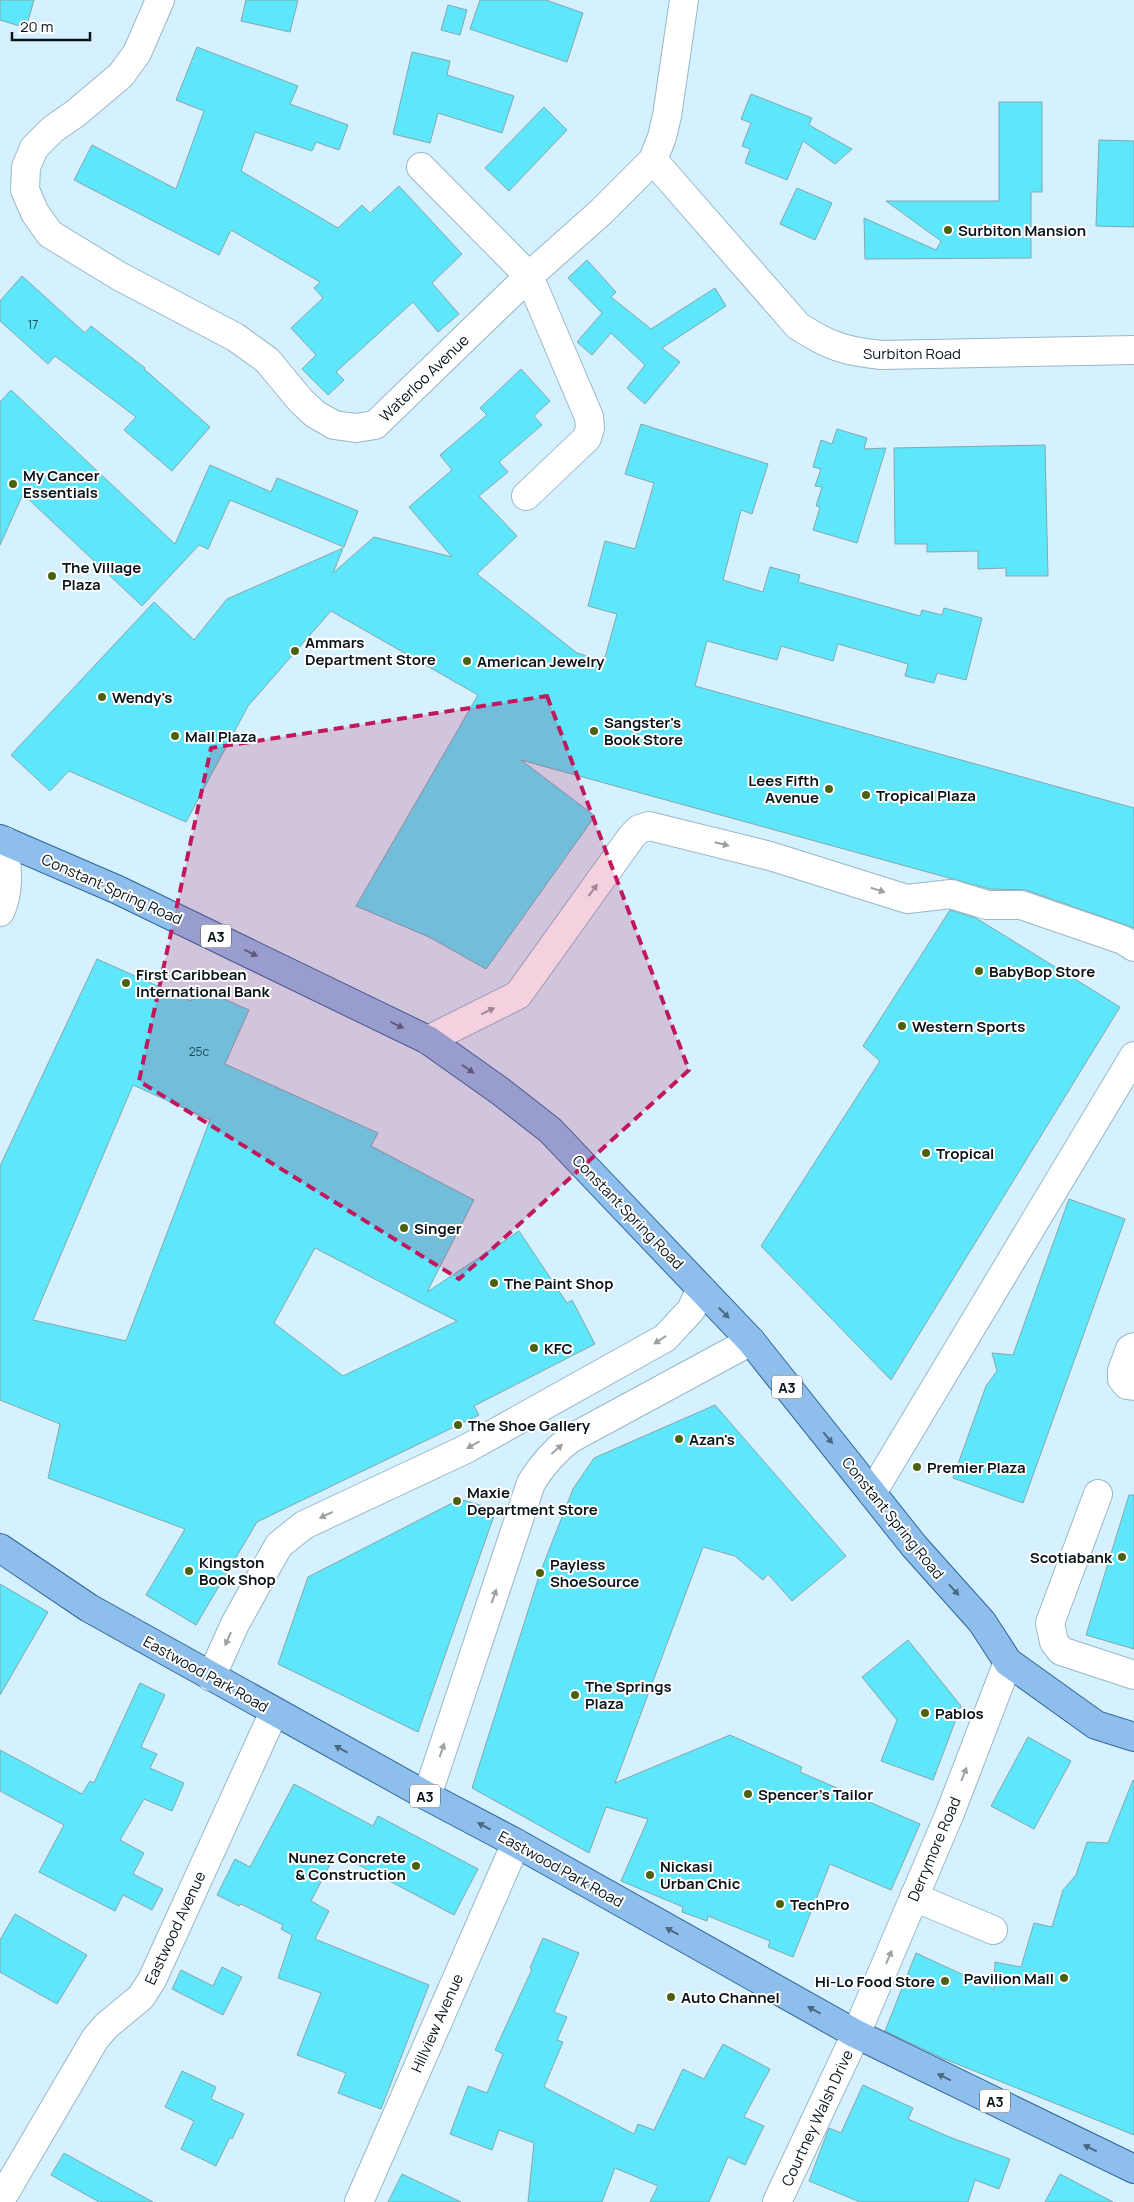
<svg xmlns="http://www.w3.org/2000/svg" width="1134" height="2202" font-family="Manrope,sans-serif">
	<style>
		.building { fill: #5ee7fb; stroke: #82a8ae; fill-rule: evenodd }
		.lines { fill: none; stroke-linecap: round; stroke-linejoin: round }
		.minor-casing { stroke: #98b8c8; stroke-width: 30 }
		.major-casing { stroke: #2e6699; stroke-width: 30 }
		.minor { stroke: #fff; stroke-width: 28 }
		.major { stroke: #8ebeeb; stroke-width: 28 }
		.oneway { fill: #9ca1a3 }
		.oneway2 { fill: #4b6982 }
		.marked { fill: #c2185b; fill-opacity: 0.2; stroke: #c2185b; stroke-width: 4; stroke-dasharray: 10 6; stroke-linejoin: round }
		.poi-dot { fill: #4a6210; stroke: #fff; stroke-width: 2 }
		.labels { text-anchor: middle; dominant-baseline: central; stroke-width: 4; stroke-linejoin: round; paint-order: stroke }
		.number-label { font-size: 12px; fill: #1e4952 }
		.shield { fill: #fff; stroke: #525a5f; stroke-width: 1 }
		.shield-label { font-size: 14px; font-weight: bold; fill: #08141a }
		.poi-label { font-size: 15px; font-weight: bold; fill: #08141a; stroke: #fff; text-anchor: start }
		.street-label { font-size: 15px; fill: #08141a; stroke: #fff }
	</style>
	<rect width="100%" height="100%" fill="#d5f0fe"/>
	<g class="building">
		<polygon points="0,0 34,0 26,28 0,20"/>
		<polygon points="246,0 298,0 290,32 241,21"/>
		<polygon points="480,0 546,0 583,13 567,62 470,29"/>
		<polygon points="448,5 467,10 460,35 441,30"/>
		<polygon points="197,47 298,86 290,104 348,125 339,150 316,142 312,151 255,132 241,171 338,228 362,205 370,213 399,186 462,254 432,283 459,314 438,332 413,302 336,372 344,380 328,395 302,369 316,355 291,328 323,298 314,288 320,282 231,230 219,255 74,180 92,145 176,189 204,111 176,100"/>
		<polygon points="412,52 450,61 447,75 514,96 502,133 438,113 430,143 393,134"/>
		<polygon points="751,94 812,118 809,125 852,149 835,164 803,141 787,180 745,163 750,149 742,146 751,123 741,119"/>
		<polygon points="999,102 1042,102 1042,192 1031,192 1031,258 865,259 864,218 936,250 941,241 886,201 999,201"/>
		<polygon points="544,107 567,130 509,191 485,168"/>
		<polygon points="1099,140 1134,141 1134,227 1096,226"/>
		<polygon points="797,188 832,203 815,240 780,224"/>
		<polygon points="587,260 616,292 611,297 651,329 715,288 726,306 662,348 680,362 645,404 627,388 645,365 611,333 592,355 577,342 602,313 568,278"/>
		<polygon points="22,276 85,333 91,326 145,368 144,369 210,427 172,471 124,430 136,417 55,356 48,364 0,321 0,301"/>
		<polygon points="521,369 550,401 534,416 542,425 499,462 508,472 479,496 517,536 477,574 577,653 604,661 617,614 588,606 605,541 635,549 654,483 625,474 641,424 768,464 752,514 741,510 723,580 763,592 770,567 800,575 798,582 920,616 922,610 942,615 944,608 982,618 966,680 937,673 934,683 905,676 908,664 838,644 833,661 781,646 777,660 707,641 695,686 1134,808 1134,928 1026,890 989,889 521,760 595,816 486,969 429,937 356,906 478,695 331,611 248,706 186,822 69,771 50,791 11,755 154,602 194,640 227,599 343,548 333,573 374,537 452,557 409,507 452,470 440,455 487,415 480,408"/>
		<polygon points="11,390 175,544 210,465 271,492 277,478 358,511 344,547 230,500 208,549 199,545 142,606 23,494 0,545 0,402"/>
		<polygon points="837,429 867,438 864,449 886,448 857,543 813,530 820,507 816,506 822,487 815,486 821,469 813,467 821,440 832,444"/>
		<polygon points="1045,445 1048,576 1006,576 1006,568 978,569 978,551 927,552 927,544 895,544 894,448"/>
		<polygon points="950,910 976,918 1120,1007 891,1380 761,1246 880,1061 863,1046"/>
		<path d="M97 959 191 1001 197 987 249 1010 225 1064 378 1133 371 1146 474 1200 427 1292 519 1231 567 1303 572 1300 595 1344 474 1406 479 1415 257 1522 196 1625 146 1595 185 1529 48 1478 60 1424 0 1400V1166ZM133 1085 210 1120 126 1341 33 1320ZM315 1248 421 1303 457 1321 343 1376 274 1323Z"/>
		<polygon points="1069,1199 1125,1219 1023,1503 953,1478 986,1386 997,1371 992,1353 1013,1355"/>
		<polygon points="715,1405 846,1556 792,1601 768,1574 763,1580 735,1556 703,1547 615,1783 730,1735 802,1767 800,1772 920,1824 891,1890 830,1864 793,1957 768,1947 770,1941 708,1916 707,1921 682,1912 683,1907 621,1881 648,1819 606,1807 589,1853 472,1788 540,1573 573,1489 594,1458"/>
		<polygon points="1129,1495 1134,1495 1134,1649 1086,1635"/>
		<polygon points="460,1499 496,1510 418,1732 278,1664 308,1577"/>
		<polygon points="0,1584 48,1612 0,1695"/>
		<polygon points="908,1640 961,1706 933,1780 881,1761 897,1720 862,1677"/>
		<polygon points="140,1683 165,1695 141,1747 157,1754 150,1768 184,1783 172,1811 144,1799 120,1840 144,1853 133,1874 163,1889 152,1910 123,1895 115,1911 39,1872 64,1825 0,1791 0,1750 82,1794 90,1781 94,1783"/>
		<polygon points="1028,1737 1071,1761 1034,1829 991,1806"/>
		<polygon points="1133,1780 1134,1781 1134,2135 942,2058 885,2031 916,1953 994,1989 995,1962 1021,1967 1034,1923 1052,1927 1063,1890 1076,1875 1087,1842 1108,1843"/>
		<polygon points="294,1784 373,1826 378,1816 478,1869 454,1915 336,1853 311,1901 329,1911 315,1939 429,1985 381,2109 338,2093 346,2073 297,2055 321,1993 278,1978 292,1935 281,1929 283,1925 241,1904 239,1906 217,1895 235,1859 250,1867"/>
		<polygon points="15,1914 87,1955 57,2004 0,1972 0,1940"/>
		<polygon points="543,1938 579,1953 554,2012 567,2017 557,2040 563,2042 544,2087 634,2134 638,2124 654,2130 683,2069 704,2079 723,2044 770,2069 744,2117 764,2126 745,2165 728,2157 709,2202 650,2202 658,2186 615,2168 602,2202 528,2202 534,2143 499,2130 492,2150 450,2134 468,2086 487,2093 503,2054 495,2050 532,1969 530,1968"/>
		<polygon points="222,1967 242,1977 223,2015 172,1989 181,1970 213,1986"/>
		<polygon points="182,2071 216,2087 211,2099 244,2114 232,2139 230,2137 216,2166 181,2149 194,2121 165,2107"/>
		<polygon points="863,2085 913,2108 908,2119 952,2138 1010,2159 999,2189 975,2180 968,2202 860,2202 809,2181 829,2128 841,2133"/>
		<polygon points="64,2153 153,2202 99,2202 51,2175"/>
		<polygon points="402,2174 461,2202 388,2202"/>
		<polygon points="1060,2174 1113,2202 1045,2202"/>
	</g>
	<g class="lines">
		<defs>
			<g id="minor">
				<polyline points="160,0 137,53 121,75 76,113 53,129 34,148 26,167 25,190 35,213 50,234 119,276 235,337 267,360 301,401 315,414 334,425 356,428 375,425 529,276 601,212 653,160 662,137 667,116 684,0"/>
				<path d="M653 160 798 326C829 346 844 351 881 355L1134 350"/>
				<polyline points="421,167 529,276 589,417 590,428 587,438 526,496"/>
				<path d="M0 912C11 890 6 864 5 841"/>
				<polyline points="428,1040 518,995 632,836 639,829 649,826 770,856 907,899 951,894 987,905 1021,905 1123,940 1134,947"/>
				<polyline points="1134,1347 1130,1349 1122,1371 1122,1379 1127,1385 1134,1386"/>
				<polyline points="872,1493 1134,1056"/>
				<polyline points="1098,1494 1050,1623 1054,1642 1061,1651 1134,1675"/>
				<polyline points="211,1677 235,1624 271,1559 279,1545 304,1525 466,1449 665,1338 691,1310 701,1289"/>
				<path d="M427 1796 531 1483C542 1465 553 1452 570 1439L751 1341"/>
				<polyline points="914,1897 993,1930"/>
				<polyline points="0,2201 95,2039 106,2026 141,1997 152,1980 274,1712"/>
				<polyline points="359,2202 516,1843"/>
				<polyline points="777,2202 856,2034 950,1813 1008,1662"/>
			</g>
			<g id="major">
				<polyline points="0,839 118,890 428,1040 500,1091 550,1130 751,1341 914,1546 982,1622 1008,1662 1096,1725 1134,1737"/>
				<polyline points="0,1548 89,1608 427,1796 516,1843 856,2034 1134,2169"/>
			</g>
		</defs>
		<use href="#minor" class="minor-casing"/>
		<use href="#major" class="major-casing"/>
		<use href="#minor" class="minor"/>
		<use href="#major" class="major"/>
	</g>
	<defs><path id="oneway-solid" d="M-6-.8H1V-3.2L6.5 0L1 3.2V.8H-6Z" transform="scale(1.25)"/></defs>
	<g class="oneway">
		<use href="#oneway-solid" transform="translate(722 844) rotate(14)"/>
		<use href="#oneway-solid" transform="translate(593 890) rotate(-54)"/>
		<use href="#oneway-solid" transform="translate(878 890) rotate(17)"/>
		<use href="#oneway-solid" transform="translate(488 1011) rotate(-26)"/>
		<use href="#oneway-solid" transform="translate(660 1340) rotate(147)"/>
		<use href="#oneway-solid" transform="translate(473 1445) rotate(151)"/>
		<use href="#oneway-solid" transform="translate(557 1449) rotate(-41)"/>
		<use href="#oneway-solid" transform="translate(326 1515) rotate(155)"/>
		<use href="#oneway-solid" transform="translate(494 1596) rotate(-71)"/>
		<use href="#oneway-solid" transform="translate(228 1639) rotate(114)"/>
		<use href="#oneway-solid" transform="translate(442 1750) rotate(-71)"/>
		<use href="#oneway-solid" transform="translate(964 1774) rotate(-69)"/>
		<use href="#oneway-solid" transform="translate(889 1957) rotate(-67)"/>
	</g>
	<g class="oneway2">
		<use href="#oneway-solid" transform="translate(251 953) rotate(26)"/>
		<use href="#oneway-solid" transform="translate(397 1025) rotate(26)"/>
		<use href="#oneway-solid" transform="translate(468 1069) rotate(35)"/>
		<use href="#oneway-solid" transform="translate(724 1313) rotate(46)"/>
		<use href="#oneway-solid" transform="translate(828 1438) rotate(51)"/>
		<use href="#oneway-solid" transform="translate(954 1590) rotate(48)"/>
		<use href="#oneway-solid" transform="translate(341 1749) rotate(-151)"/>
		<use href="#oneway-solid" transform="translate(484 1826) rotate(-152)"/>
		<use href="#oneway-solid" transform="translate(672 1931) rotate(-151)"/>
		<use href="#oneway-solid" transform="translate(814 2010) rotate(-151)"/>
		<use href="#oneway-solid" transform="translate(944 2077) rotate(-154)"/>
		<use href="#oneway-solid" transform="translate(1090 2148) rotate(-154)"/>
	</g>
	<path class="marked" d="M547 696 689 1070 459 1279 139 1081 211 748Z"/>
	<g class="poi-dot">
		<circle cx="948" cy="230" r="5"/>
		<circle cx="13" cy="484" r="5"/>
		<circle cx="52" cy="576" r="5"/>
		<circle cx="295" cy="651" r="5"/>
		<circle cx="467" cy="661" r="5"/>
		<circle cx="102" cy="697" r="5"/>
		<circle cx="594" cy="731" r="5"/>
		<circle cx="175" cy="736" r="5"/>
		<circle cx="829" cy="789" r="5"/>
		<circle cx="866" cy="795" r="5"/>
		<circle cx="979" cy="971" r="5"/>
		<circle cx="126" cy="983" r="5"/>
		<circle cx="902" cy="1026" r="5"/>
		<circle cx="926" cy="1153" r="5"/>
		<circle cx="404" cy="1228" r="5"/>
		<circle cx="494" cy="1283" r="5"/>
		<circle cx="534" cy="1348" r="5"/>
		<circle cx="458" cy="1425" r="5"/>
		<circle cx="679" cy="1439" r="5"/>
		<circle cx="917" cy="1467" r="5"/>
		<circle cx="457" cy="1501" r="5"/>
		<circle cx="1122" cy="1557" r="5"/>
		<circle cx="189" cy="1571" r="5"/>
		<circle cx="540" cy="1573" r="5"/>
		<circle cx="575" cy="1695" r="5"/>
		<circle cx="925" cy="1713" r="5"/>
		<circle cx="748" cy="1794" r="5"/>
		<circle cx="416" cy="1866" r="5"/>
		<circle cx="650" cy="1875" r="5"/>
		<circle cx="780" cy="1904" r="5"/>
		<circle cx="1064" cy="1978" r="5"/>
		<circle cx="945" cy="1981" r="5"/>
		<circle cx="671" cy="1997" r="5"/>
	</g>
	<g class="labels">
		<g class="number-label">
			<text x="33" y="324">17</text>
			<text x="199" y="1051">25c</text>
		</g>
		<g class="shield">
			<rect x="201" y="924.5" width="30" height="23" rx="4"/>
			<rect x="772" y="1375.5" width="30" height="23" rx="4"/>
			<rect x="410" y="1784.5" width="30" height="23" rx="4"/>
			<rect x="980" y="2089.5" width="30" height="23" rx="4"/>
		</g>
		<g class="shield-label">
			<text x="216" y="936">A3</text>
			<text x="787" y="1387">A3</text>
			<text x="425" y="1796">A3</text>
			<text x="995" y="2101">A3</text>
		</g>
		<g class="poi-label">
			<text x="958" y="230">Surbiton Mansion</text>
			<text x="23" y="475">My Cancer<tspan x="23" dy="17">Essentials</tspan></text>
			<text x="62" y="567">The Village<tspan x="62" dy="17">Plaza</tspan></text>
			<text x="305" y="642">Ammars<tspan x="305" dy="17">Department Store</tspan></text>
			<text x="477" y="661">American Jewelry</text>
			<text x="112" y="697">Wendy's</text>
			<text x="604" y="722">Sangster's<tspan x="604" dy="17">Book Store</tspan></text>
			<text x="185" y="736">Mall Plaza</text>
			<text x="819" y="780" text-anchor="end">Lees Fifth<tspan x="819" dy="17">Avenue</tspan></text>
			<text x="876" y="795">Tropical Plaza</text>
			<text x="989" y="971">BabyBop Store</text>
			<text x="136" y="974">First Caribbean<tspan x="136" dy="17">International Bank</tspan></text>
			<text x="912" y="1026">Western Sports</text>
			<text x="936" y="1153">Tropical</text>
			<text x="414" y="1228">Singer</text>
			<text x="504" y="1283">The Paint Shop</text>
			<text x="544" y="1348">KFC</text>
			<text x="468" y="1425">The Shoe Gallery</text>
			<text x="689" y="1439">Azan's</text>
			<text x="927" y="1467">Premier Plaza</text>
			<text x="467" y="1492">Maxie<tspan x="467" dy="17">Department Store</tspan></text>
			<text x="1112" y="1557" text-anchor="end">Scotiabank</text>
			<text x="199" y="1562">Kingston<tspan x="199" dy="17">Book Shop</tspan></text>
			<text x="550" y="1564">Payless<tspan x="550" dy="17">ShoeSource</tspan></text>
			<text x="585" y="1686">The Springs<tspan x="585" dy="17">Plaza</tspan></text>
			<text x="935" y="1713">Pablos</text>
			<text x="758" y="1794">Spencer's Tailor</text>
			<text x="406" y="1857" text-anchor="end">Nunez Concrete<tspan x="406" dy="17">&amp; Construction</tspan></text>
			<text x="660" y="1866">Nickasi<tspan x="660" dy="17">Urban Chic</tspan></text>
			<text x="790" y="1904">TechPro</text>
			<text x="1054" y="1978" text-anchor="end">Pavilion Mall</text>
			<text x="935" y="1981" text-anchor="end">Hi-Lo Food Store</text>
			<text x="681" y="1997">Auto Channel</text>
		</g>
		<g class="street-label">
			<text x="912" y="353">Surbiton Road</text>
			<text transform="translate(424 378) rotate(-44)">Waterloo Avenue</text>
			<text transform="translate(112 889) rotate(24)">Constant Spring Road</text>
			<text transform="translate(628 1212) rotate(46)">Constant Spring Road</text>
			<text transform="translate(893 1518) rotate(51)">Constant Spring Road</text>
			<text transform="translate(206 1674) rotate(29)">Eastwood Park Road</text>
			<text transform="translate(934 1849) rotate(-67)">Derrymore Road</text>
			<text transform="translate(561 1869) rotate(29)">Eastwood Park Road</text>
			<text transform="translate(175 1928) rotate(-65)">Eastwood Avenue</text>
			<text transform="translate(437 2023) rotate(-66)">Hillview Avenue</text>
			<text transform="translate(817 2118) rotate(-65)">Courtney Walsh Drive</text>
		</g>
	</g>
	<path d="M12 32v8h78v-8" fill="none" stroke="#08141a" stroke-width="2.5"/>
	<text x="20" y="32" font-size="15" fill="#08141a" stroke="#ffffff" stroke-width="4" paint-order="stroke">20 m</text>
</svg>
